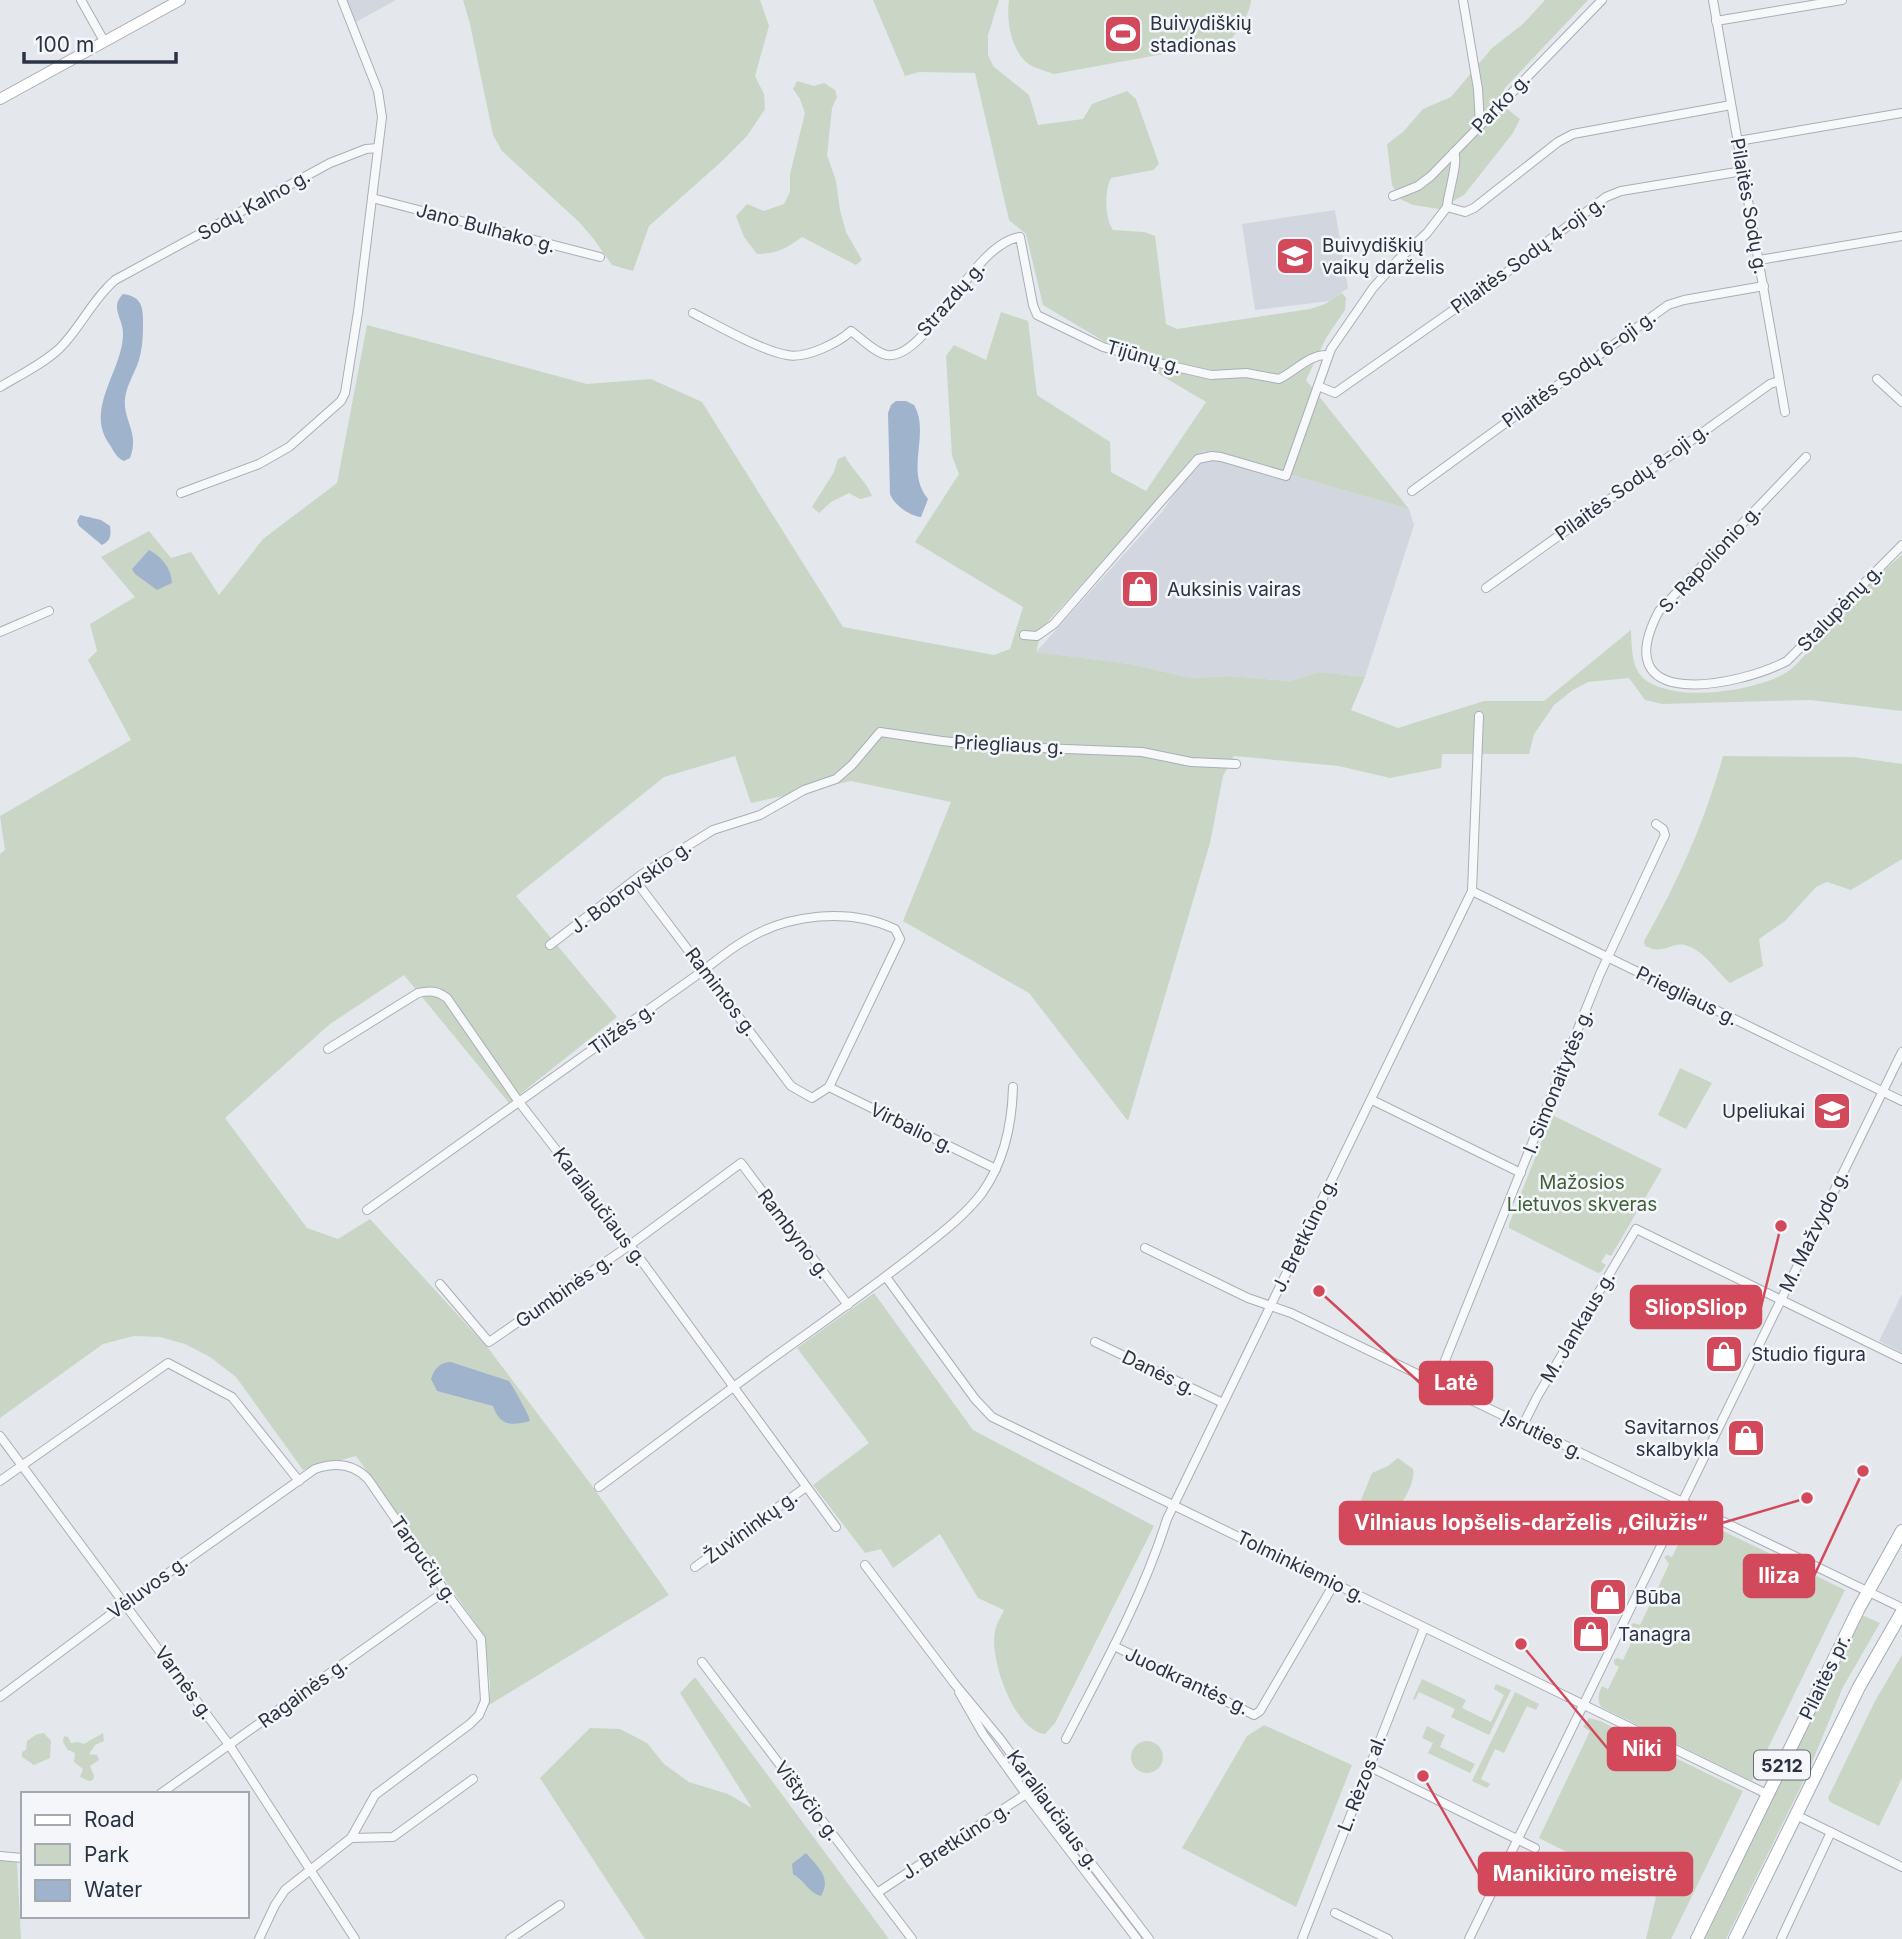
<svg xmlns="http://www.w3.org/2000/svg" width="1902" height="1939" font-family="Inter,sans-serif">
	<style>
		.built { fill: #d2d6de }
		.green { fill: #c9d6c5 }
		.water { fill: #9fb4cc }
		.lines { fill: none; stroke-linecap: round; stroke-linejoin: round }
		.minor-casing { stroke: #a9aeb7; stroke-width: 10 }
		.secondary-casing { stroke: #a9aeb7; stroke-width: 12 }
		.primary-casing { stroke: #a3abb8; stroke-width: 14 }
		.minor { stroke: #f7f8fa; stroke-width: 8 }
		.secondary { stroke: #fff; stroke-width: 10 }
		.primary { stroke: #fff; stroke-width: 12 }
		.labels { text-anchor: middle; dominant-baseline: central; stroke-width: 5; stroke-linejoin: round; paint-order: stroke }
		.shield { fill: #f4f6f9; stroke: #676e7b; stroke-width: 2 }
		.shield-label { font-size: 18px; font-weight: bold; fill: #2b3445 }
		.poi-label { font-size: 19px; fill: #2b3445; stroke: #f4f6f9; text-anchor: start }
		.street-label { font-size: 19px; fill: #2b3445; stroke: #f4f6f9 }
		.park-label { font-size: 19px; fill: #3f6138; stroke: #f4f6f9 }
		.leader { fill: none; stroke: #d1495b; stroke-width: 2.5 }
		.callout-dot { fill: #d1495b; stroke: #f4f6f9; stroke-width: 2.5 }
		.callout { fill: #d1495b; stroke: #d1495b; stroke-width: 2.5 }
		.callout-label { font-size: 21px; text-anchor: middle; font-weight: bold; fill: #fff }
	</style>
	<rect width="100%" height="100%" fill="#e4e7ec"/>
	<g class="built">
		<polygon points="347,0 396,0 356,22"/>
		<polygon points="1335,210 1348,288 1330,301 1255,310 1242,224"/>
		<polygon points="1204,450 1409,509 1414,525 1365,677 1319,672 1290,681 1228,676 1191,678 1130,664 1036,652 1162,512"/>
		<polygon points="1902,1294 1902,1353 1879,1341"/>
	</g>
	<g class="green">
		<polygon points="463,0 760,0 769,26 755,76 764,94 765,109 747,136 721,162 649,226 633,271 612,265 593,238 579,222 502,151 493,135 470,24"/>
		<path d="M873 0H999L988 35V55L993 66 1029 95 1038 125 1083 119 1092 104 1127 91 1136 99 1159 164 1153 170 1111 178C1104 191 1105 219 1113 230L1144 232 1155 236 1166 324 1177 329 1310 309 1325 304 1342 293 1346 298 1345 310 1326 338 1306 380 1409 509 1204 450 1043 627 1036 652 1130 664 1191 678 1228 676 1290 681 1319 672 1365 677 1351 710 1398 728 1484 701H1544L1631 630C1632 669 1635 683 1675 691 1704 697 1766 688 1790 670 1799 663 1807 652 1816 643 1843 615 1872 578 1902 555V711L1810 700 1662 704 1645 700 1629 678 1588 682 1573 690 1554 705 1534 734 1529 754H1442L1441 768 1390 778 1339 766 1234 756 1223 776 1210 843 1128 1121 1029 993 903 921 951 802 851 781 751 803 735 756 664 777 516 896 617 1017 509 1103 404 975 330 1024 225 1118 307 1228 338 1239 370 1219 488 1348 593 1487 669 1595 489 1705 490 1684 484 1635 356 1456 303 1470 236 1377 210 1357 185 1344 160 1337 134 1336 103 1344 0 1418V854L5 850 0 816 131 740 88 660 97 651 90 624 135 597 101 557 149 531 171 558 191 552 219 595 263 539 337 483 367 325 587 384 651 379 702 402 843 627 994 655 1010 649 1023 607 915 542 959 474 952 456 946 356 954 345 986 360 1001 312 1028 321 1037 395 1110 442 1111 472 1146 491 1206 402 1043 305 1026 234 1009 220 975 73 919 72 905 76Z"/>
		<path d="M1009 0H1251C1249 17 1239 29 1229 42L1054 74C1047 72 1039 69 1032 66 1011 54 1006 21 1009 0Z"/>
		<polygon points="1545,0 1588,0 1504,89 1506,108 1520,119 1513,133 1464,195 1439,209 1413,205 1402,200 1392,185 1387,144 1403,132 1423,109 1451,97 1492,48 1523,24"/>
		<path d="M797 81 814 86 824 83 835 90 837 97 832 108 827 155 836 181 840 210 846 232 862 260 856 265 802 237C787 248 777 254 757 254L744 237 736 216 747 204 764 211 784 204 790 192V174L805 113 800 99 793 89Z"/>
		<path d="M845 456C853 471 866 481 872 496L860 499 849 493 831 502 819 513 812 507 834 472 838 459Z"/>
		<path d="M1723 756 1853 757 1902 764V859L1851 890 1827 882 1816 887 1785 921 1759 939 1763 966 1730 983C1717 972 1705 952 1688 946 1672 940 1666 956 1645 946L1644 941C1678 882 1705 821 1723 756Z"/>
		<polygon points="1680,1068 1712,1083 1686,1129 1658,1115"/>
		<polygon points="1552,1115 1662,1169 1611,1256 1606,1254 1601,1262 1606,1265 1601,1272 1598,1273 1509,1228 1509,1224"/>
		<path d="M874 1293 973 1430 1154 1526 1055 1723 1045 1734C1014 1731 989 1658 995 1631 996 1624 1001 1617 1004 1610L978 1598 940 1534 893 1568 881 1549 865 1553 813 1485 869 1443 797 1348Z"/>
		<path d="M1398 1458 1413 1469C1416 1483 1400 1510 1387 1517L1359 1505 1372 1473 1388 1466Z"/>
		<path d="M1688 1517H1694L1845 1590 1752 1781 1601 1707C1597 1699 1598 1695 1602 1686L1608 1689 1619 1667 1614 1664V1660L1617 1658 1623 1660 1636 1632 1630 1628V1625L1634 1623 1640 1625 1653 1598 1647 1595V1592L1649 1590 1656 1592 1669 1564 1664 1557 1668 1555 1672 1557 1685 1531 1679 1528Z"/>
		<polygon points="1862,1615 1880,1623 1843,1687 1808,1772 1726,1939 1705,1939"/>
		<polygon points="1902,1655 1902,1778 1879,1826 1830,1802 1828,1798 1874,1703"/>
		<polygon points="695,1677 889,1939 645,1939 540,1778 590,1728 620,1729 647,1743 664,1764 689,1782 728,1794 752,1808 680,1693"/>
		<polygon points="1422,1679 1466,1700 1462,1708 1491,1722 1504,1695 1494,1689 1496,1684 1511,1690 1489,1735 1451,1717 1455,1709 1419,1692 1415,1700 1413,1699"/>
		<polygon points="1515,1692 1539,1704 1536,1710 1527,1706 1504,1753 1495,1749 1481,1779 1490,1784 1487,1788 1472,1781"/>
		<polygon points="1589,1718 1600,1721 1743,1791 1671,1939 1646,1939 1656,1897 1539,1838 1590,1731 1583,1727"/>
		<polygon points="1264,1725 1352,1765 1296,1907 1182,1848 1247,1736"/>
		<polygon points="1427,1726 1445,1735 1440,1747 1475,1764 1470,1773 1428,1753 1433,1743 1422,1738"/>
		<polygon points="44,1733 51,1741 50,1758 34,1765 22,1757 22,1752 26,1750 27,1741 37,1734"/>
		<polygon points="103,1733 104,1741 95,1745 89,1754 97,1755 99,1760 90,1766 94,1776 93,1780 89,1781 80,1777 83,1769 74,1762 75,1753 68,1750 63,1742 64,1736 68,1737 71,1743 78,1742 84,1744"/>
		<circle cx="1147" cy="1757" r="16"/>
		<polygon points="0,1859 17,1862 21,1939 0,1939"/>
	</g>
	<g class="water">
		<path d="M123 294C139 296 143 304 143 319 143 335 143 348 138 363 134 374 126 387 125 399 123 421 140 433 130 458L124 461C117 458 114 452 110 445 84 409 122 372 123 335 124 319 109 308 123 294Z"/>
		<path d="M896 401H906L914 405C931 434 904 470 928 499L921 517C910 516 894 505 890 494L888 413 891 405Z"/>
		<path d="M80 515 101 520 110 526C111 536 111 540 102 545L79 526 77 521Z"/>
		<path d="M149 550C162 557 171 568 172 583L157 590 135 574 132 569Z"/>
		<path d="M451 1362 509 1381C512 1385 530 1416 530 1421 511 1426 500 1426 493 1406L437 1391 431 1379C434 1369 440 1362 451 1362Z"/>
		<path d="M806 1853C818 1867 832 1878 821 1896 809 1893 804 1880 793 1874L792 1864Z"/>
	</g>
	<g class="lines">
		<defs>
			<g id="minor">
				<polyline points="81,0 104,41"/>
				<polyline points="1463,0 1478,89 1480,125"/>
				<polyline points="1713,0 1785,412"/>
				<polyline points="1716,21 1842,0"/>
				<polyline points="1738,141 1902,113"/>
				<polyline points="1393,196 1418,186 1431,176 1602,0"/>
				<polyline points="372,198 600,257"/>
				<polyline points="1447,207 1465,212 1474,208 1558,142 1573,134 1731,105"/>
				<path d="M1447 207C1448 192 1459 162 1454 152"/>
				<polyline points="1759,260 1902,236"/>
				<path d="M693 313C717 325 762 351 787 355 806 359 838 343 851 331 861 338 875 353 887 355 928 360 972 243 1020 237L1033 305 1037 315 1103 347 1163 364 1211 375 1246 373 1279 379C1296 371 1309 354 1328 355"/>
				<polyline points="1877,379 1902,402"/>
				<polyline points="1318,386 1335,393 1499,278 1606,197 1621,191 1743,171"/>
				<path d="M0 387C20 375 43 364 60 348 81 327 92 300 115 280L330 163 366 149 378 148"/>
				<path d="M1806 457 1659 611C1605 713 1737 687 1787 661L1902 545"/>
				<polyline points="1412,491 1668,305 1684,300 1764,286"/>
				<polyline points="181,493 259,464 289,447 341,401 345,393 358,312 382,117 378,91 342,0"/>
				<polyline points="1486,588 1770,384 1779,381"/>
				<polyline points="0,632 49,611"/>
				<polyline points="1024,635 1037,636 1054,624 1198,459 1212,456 1221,457 1286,476 1331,349 1373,288 1398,260 1427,233 1447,207"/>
				<polyline points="1472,891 1902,1101"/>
				<polyline points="550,945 641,875 713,830 760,815 804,790 836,779 852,765 880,732 942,741 990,746 1142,752 1191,762 1236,764"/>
				<path d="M328 1049 418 993C431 990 437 991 447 998L519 1102 630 1245 836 1527"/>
				<polyline points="829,1087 996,1169"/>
				<polyline points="1372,1100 1521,1173"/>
				<path d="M367 1210 704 970C717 960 730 949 744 941 787 914 849 907 895 929L900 939 829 1087 812 1098 791 1086 635 880"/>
				<polyline points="1145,1248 1248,1298 1291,1313 1902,1608"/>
				<polyline points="886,1277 975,1399 992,1417 1767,1794"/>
				<polyline points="440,1284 489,1342 630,1245 741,1163 848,1305"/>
				<polyline points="1095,1342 1223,1403"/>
				<polyline points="1436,1383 1600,974 1665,835 1663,829 1656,824"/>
				<polyline points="1523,1425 1537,1397 1636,1229 1902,1359"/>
				<polyline points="0,1436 230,1746 355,1939"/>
				<polyline points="0,1481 168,1363 232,1397 299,1481"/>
				<path d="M599 1487C668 1436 737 1383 808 1333 847 1305 886 1277 924 1247 944 1231 966 1214 982 1193 1004 1162 1012 1125 1013 1087"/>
				<polyline points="865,1565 954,1683 1001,1740 1075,1842 1149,1939"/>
				<polyline points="695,1567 806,1487"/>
				<polyline points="1114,1646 1254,1715 1260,1711 1334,1584"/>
				<polyline points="702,1662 912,1939"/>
				<polyline points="959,1692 983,1734 1026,1794 1137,1939"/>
				<path d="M0 1697 126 1603 315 1469C335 1462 353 1463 368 1479L445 1591 481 1639 485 1701 479 1715 470 1724 375 1795 351 1838"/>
				<path d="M1066 1739C1103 1667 1143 1596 1167 1519L1472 891 1479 716"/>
				<polyline points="1368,1766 1535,1848"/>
				<polyline points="160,1794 445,1591"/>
				<polyline points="1796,1815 1902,1867"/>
				<polyline points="0,1856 23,1858"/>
				<polyline points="877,1893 1029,1792"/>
				<polyline points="1335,1913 1388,1939"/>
				<polyline points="259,1939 275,1905 285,1890 351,1838 393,1837 473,1779"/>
				<polyline points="510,1939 560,1905"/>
				<polyline points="1302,1939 1424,1628"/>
				<polyline points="1469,1939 1902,1052"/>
				<polyline points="1781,1939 1831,1832"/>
			</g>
			<polyline id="secondary" points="0,99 180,0"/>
			<g id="primary">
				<polyline points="1697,1939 1859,1608 1902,1531"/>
				<polyline points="1735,1939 1859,1687 1902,1612"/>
			</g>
		</defs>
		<use href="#minor" class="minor-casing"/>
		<use href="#secondary" class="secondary-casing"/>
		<use href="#primary" class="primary-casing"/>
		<use href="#minor" class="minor"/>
		<use href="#secondary" class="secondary"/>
		<use href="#primary" class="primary"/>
	</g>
	<defs>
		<symbol id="stadium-square" viewBox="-11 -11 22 22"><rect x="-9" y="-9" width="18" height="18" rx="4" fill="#d1495b" stroke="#f4f6f9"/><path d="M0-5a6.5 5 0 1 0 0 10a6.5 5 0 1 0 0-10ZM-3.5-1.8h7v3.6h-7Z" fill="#fff"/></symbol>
		<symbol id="school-square" viewBox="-11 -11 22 22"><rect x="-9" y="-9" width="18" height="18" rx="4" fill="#d1495b" stroke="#f4f6f9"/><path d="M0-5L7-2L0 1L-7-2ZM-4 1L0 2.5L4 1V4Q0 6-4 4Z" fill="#fff"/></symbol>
		<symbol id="shop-square" viewBox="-11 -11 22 22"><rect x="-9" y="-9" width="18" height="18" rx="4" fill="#d1495b" stroke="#f4f6f9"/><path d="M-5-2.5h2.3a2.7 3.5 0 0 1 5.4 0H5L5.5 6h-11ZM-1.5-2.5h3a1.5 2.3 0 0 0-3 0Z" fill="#fff"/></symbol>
	</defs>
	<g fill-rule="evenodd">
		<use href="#stadium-square" x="1101" y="12" width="44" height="44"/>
		<use href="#school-square" x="1273" y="234" width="44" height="44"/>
		<use href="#shop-square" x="1118" y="567" width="44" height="44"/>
		<use href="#school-square" x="1810" y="1089" width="44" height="44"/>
		<use href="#shop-square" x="1702" y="1332" width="44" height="44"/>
		<use href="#shop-square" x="1724" y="1416" width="44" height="44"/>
		<use href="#shop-square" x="1586" y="1575" width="44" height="44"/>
		<use href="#shop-square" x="1569" y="1612" width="44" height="44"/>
	</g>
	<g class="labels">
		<rect class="shield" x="1754" y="1750.5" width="56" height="29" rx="5"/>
		<g class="shield-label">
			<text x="1782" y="1765">5212</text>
		</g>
		<g class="poi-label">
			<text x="1150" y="23">Buivydiškių<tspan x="1150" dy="22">stadionas</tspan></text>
			<text x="1322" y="245">Buivydiškių<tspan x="1322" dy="22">vaikų darželis</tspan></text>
			<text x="1167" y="589">Auksinis vairas</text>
			<text x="1805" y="1111" text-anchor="end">Upeliukai</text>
			<text x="1751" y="1354">Studio figura</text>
			<text x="1719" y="1427" text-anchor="end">Savitarnos<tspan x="1719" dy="22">skalbykla</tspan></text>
			<text x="1635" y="1597">Būba</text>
			<text x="1618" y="1634">Tanagra</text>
		</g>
		<g class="street-label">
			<text transform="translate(1501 103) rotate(-46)">Parko g.</text>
			<text transform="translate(254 205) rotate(-29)">Sodų Kalno g.</text>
			<text transform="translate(1749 206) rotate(80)">Pilaitės Sodų g.</text>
			<text transform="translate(486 228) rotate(15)">Jano Bulhako g.</text>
			<text transform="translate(1528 255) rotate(-36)">Pilaitės Sodų 4-oji g.</text>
			<text transform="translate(951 299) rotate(-49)">Strazdų g.</text>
			<text transform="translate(1144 357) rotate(16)">Tijūnų g.</text>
			<text transform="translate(1579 369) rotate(-36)">Pilaitės Sodų 6-oji g.</text>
			<text transform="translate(1632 482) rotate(-36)">Pilaitės Sodų 8-oji g.</text>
			<text transform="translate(1710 559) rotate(-47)">S. Rapolionio g.</text>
			<text transform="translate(1840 608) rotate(-46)">Stalupėnų g.</text>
			<text transform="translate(1009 745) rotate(3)">Priegliaus g.</text>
			<text transform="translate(631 887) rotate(-36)">J. Bobrovskio g.</text>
			<text transform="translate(721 992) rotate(53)">Ramintos g.</text>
			<text transform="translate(1687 996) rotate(26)">Priegliaus g.</text>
			<text transform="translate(622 1029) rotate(-35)">Tilžės g.</text>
			<text transform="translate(1558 1081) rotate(-68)">I. Simonaitytės g.</text>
			<text transform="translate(912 1128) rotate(26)">Virbalio g.</text>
			<text transform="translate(600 1207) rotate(53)">Karaliaučiaus g.</text>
			<text transform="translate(1814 1231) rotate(-64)">M. Mažvydo g.</text>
			<text transform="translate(794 1234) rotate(53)">Rambyno g.</text>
			<text transform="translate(1305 1235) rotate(-64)">J. Bretkūno g.</text>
			<text transform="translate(564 1291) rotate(-35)">Gumbinės g.</text>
			<text transform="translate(1578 1327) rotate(-59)">M. Jankaus g.</text>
			<text transform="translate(1159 1373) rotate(26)">Danės g.</text>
			<text transform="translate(1543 1435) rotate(26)">Įsruties g.</text>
			<text transform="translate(751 1527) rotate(-36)">Žuvininkų g.</text>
			<text transform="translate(424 1560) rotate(55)">Tarpučių g.</text>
			<text transform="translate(1301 1567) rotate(26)">Tolminkiemio g.</text>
			<text transform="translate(148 1587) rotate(-36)">Vėluvos g.</text>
			<text transform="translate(1825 1677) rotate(-64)">Pilaitės pr.</text>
			<text transform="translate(1187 1681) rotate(25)">Juodkrantės g.</text>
			<text transform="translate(184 1683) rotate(54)">Varnės g.</text>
			<text transform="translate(303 1693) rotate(-36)">Ragainės g.</text>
			<text transform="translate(1362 1783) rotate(-69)">L. Rėzos al.</text>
			<text transform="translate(807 1801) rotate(53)">Vištyčio g.</text>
			<text transform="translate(1053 1810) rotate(54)">Karaliaučiaus g.</text>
			<text transform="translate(956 1841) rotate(-33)">J. Bretkūno g.</text>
		</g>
		<g class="park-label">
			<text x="1582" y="1182">Mažosios<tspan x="1582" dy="22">Lietuvos skveras</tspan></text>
		</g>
	</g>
	<path class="leader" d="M1781 1226L1761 1307M1319 1291L1420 1383M1807 1498L1722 1523M1863 1471L1814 1576M1521 1644L1608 1749M1423 1776L1479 1874"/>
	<g class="callout-dot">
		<circle cx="1781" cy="1226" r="7"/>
		<circle cx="1319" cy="1291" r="7"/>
		<circle cx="1807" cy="1498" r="7"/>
		<circle cx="1863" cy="1471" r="7"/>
		<circle cx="1521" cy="1644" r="7"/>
		<circle cx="1423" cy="1776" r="7"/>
	</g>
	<g class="callout">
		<rect x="1631" y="1286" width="130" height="42" rx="7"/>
		<rect x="1420" y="1362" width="72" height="42" rx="7"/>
		<rect x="1340" y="1502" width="382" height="42" rx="7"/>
		<rect x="1744" y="1555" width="70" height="42" rx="7"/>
		<rect x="1608" y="1728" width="67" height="42" rx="7"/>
		<rect x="1479" y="1853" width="213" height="42" rx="7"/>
	</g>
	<g class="callout-label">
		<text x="1696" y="1315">SliopSliop</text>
		<text x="1456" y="1390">Latė</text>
		<text x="1531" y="1530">Vilniaus lopšelis-darželis „Gilužis“</text>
		<text x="1779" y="1583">Iliza</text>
		<text x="1642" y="1756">Niki</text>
		<text x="1585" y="1881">Manikiūro meistrė</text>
	</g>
	<rect x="21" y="1792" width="228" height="126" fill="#f4f6f9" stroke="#a4a8b1" stroke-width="2"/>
	<rect x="35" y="1815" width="35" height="10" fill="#ffffff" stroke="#a4a8b1" stroke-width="2"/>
	<text x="84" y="1827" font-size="21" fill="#2b3445">Road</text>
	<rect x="35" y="1844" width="35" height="21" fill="#c9d6c5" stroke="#a4a8b1" stroke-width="2"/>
	<text x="84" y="1862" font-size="21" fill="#2b3445">Park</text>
	<rect x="35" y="1880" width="35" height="21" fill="#9fb4cc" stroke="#a4a8b1" stroke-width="2"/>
	<text x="84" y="1897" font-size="21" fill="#2b3445">Water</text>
	<path d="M24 52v10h152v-10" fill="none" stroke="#2b3445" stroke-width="3.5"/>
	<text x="35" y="52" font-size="21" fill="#2b3445" stroke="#f4f6f9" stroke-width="5" paint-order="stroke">100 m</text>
</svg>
